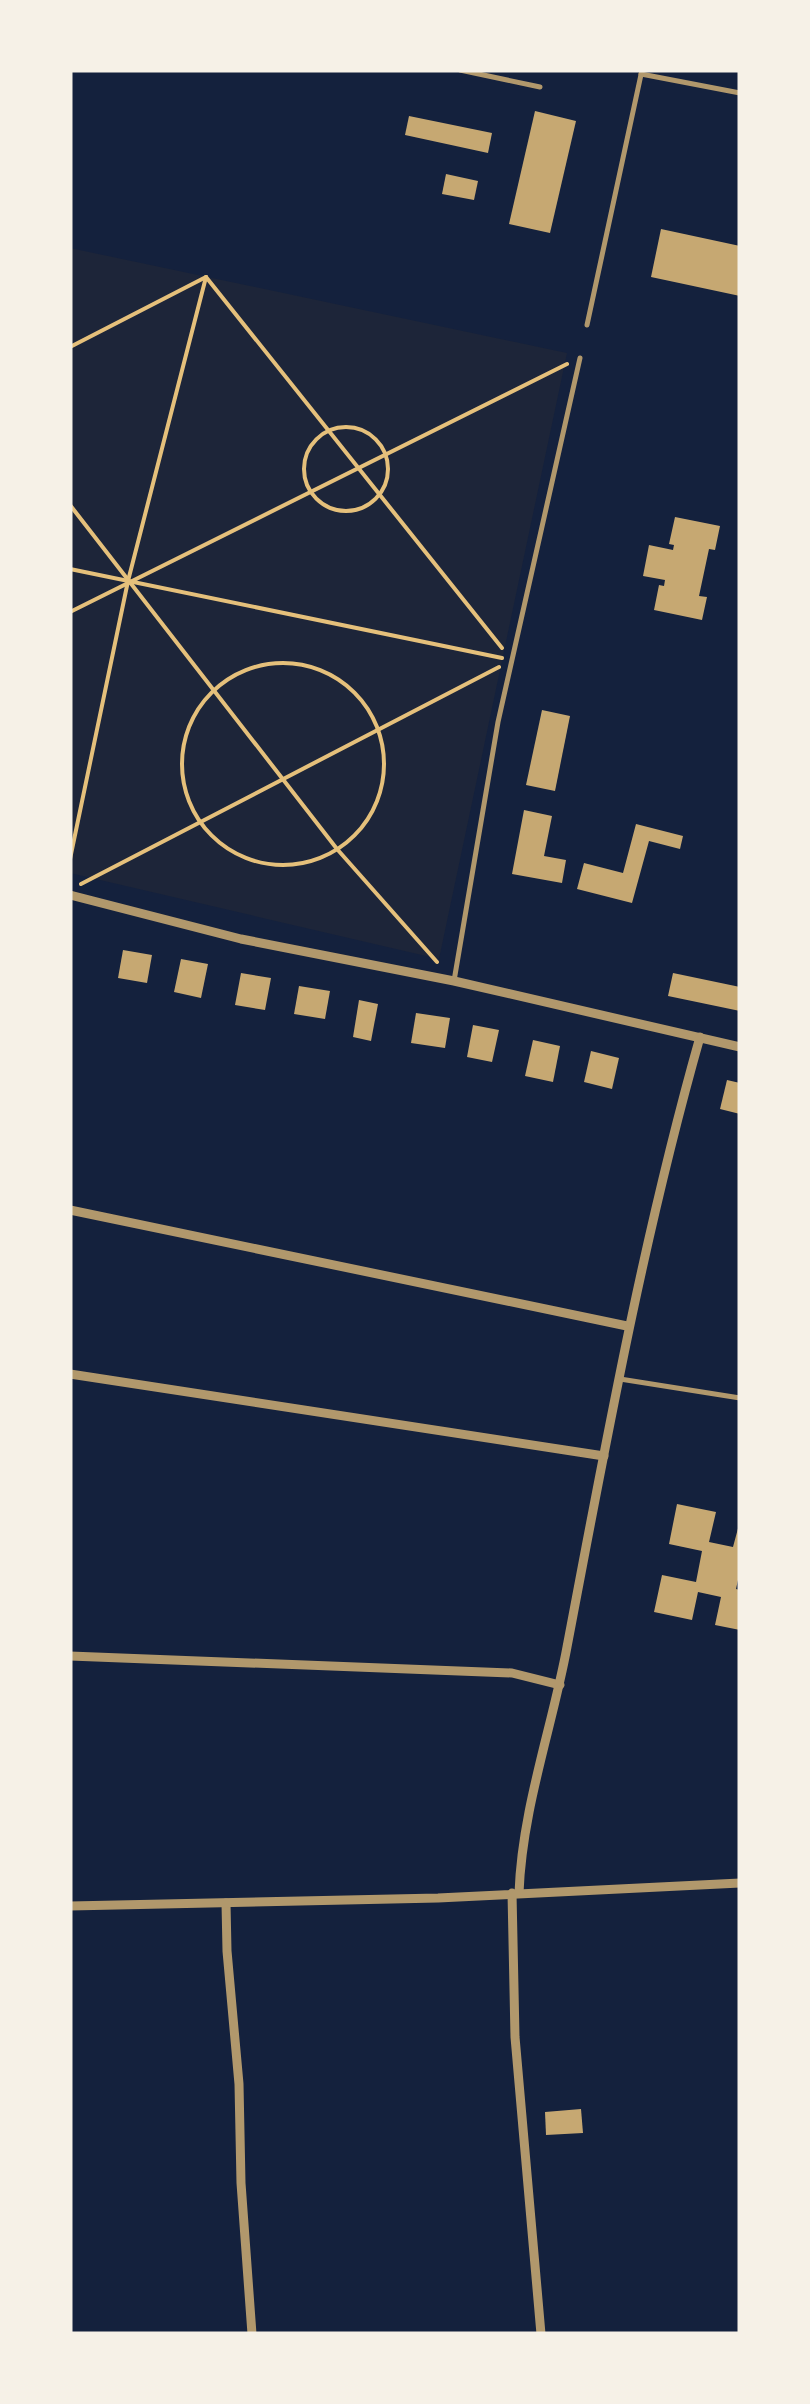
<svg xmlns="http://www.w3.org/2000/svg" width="810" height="2404" font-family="'DM Sans',sans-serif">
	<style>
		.green { fill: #1d2539 }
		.building { fill: #c6a872 }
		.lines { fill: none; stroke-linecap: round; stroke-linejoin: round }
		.path { stroke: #e5c07b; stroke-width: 4 }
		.service { stroke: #b1986c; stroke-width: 5 }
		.minor { stroke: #b1986c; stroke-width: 9 }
	</style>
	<rect width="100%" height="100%" fill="#14213d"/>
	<polygon class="green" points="70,248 567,353 439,959 70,873"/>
	<g class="building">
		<polygon points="535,111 576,121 550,233 509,224"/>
		<polygon points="409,116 492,133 488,153 405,135"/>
		<polygon points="446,174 478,181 474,200 442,194"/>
		<polygon points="661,229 740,246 740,296 651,277"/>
		<polygon points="675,517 720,526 715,550 709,549 699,596 707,597 702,620 654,610 659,585 664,586 665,580 643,576 649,545 673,550 674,545 669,544"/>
		<polygon points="542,710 570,716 555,791 526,785"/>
		<polygon points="524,810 552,816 544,856 566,860 562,883 512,874"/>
		<polygon points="636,824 683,836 680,849 649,841 632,903 577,889 584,863 623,873"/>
		<polygon points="123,950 152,955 147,983 118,978"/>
		<polygon points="181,959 208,964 201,998 174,992"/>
		<polygon points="241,973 271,978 265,1010 235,1005"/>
		<polygon points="673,973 740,987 740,1011 668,996"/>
		<polygon points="299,986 330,991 325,1019 294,1014"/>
		<polygon points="359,1000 378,1004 371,1041 353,1037"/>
		<polygon points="416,1013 450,1018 445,1048 411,1043"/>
		<polygon points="473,1025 499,1030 492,1062 467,1057"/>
		<polygon points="533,1040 560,1046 553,1082 525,1076"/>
		<polygon points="591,1051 619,1058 612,1089 584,1082"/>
		<polygon points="727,1080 740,1083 740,1114 720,1109"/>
		<polygon points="677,1504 716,1512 709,1542 733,1547 740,1521 740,1571 736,1589 740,1590 740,1630 715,1625 721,1597 698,1592 692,1620 654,1612 662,1575 696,1582 702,1551 669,1544"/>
		<polygon points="581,2109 583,2133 546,2135 545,2112"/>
	</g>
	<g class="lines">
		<g class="path">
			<polyline points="206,277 502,648"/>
			<polyline points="70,347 206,277"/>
			<circle cx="346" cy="469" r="42"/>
			<polyline points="70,505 337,849 437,962"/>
			<polyline points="70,569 502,658"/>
			<polyline points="70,612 567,364"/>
			<circle cx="283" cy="764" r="101"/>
			<polyline points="70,859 128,581 206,277"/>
			<polyline points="81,884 499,667"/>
		</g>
		<g class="service">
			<polyline points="460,70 540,87"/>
			<polyline points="641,74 740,93"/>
			<polyline points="587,325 642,70"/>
			<polyline points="454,981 498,722 580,358"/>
			<polyline points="620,1379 740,1398"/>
		</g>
		<g class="minor">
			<polyline points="70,895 241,939 454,981 740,1047"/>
			<polyline points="70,1210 627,1326"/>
			<polyline points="70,1374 604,1456"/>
			<polyline points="70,1656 512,1673 560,1685"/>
			<polyline points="512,1893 515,2037 541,2334"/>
			<path d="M519 1893C522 1809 552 1728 567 1647 606 1442 643 1238 700 1037"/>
			<polyline points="226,1903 227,1951 239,2084 241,2183 252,2334"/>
			<polyline points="70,1906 438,1898 740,1883"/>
		</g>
	</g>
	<rect width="810" height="2404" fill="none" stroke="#f6f1e7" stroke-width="145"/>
</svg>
